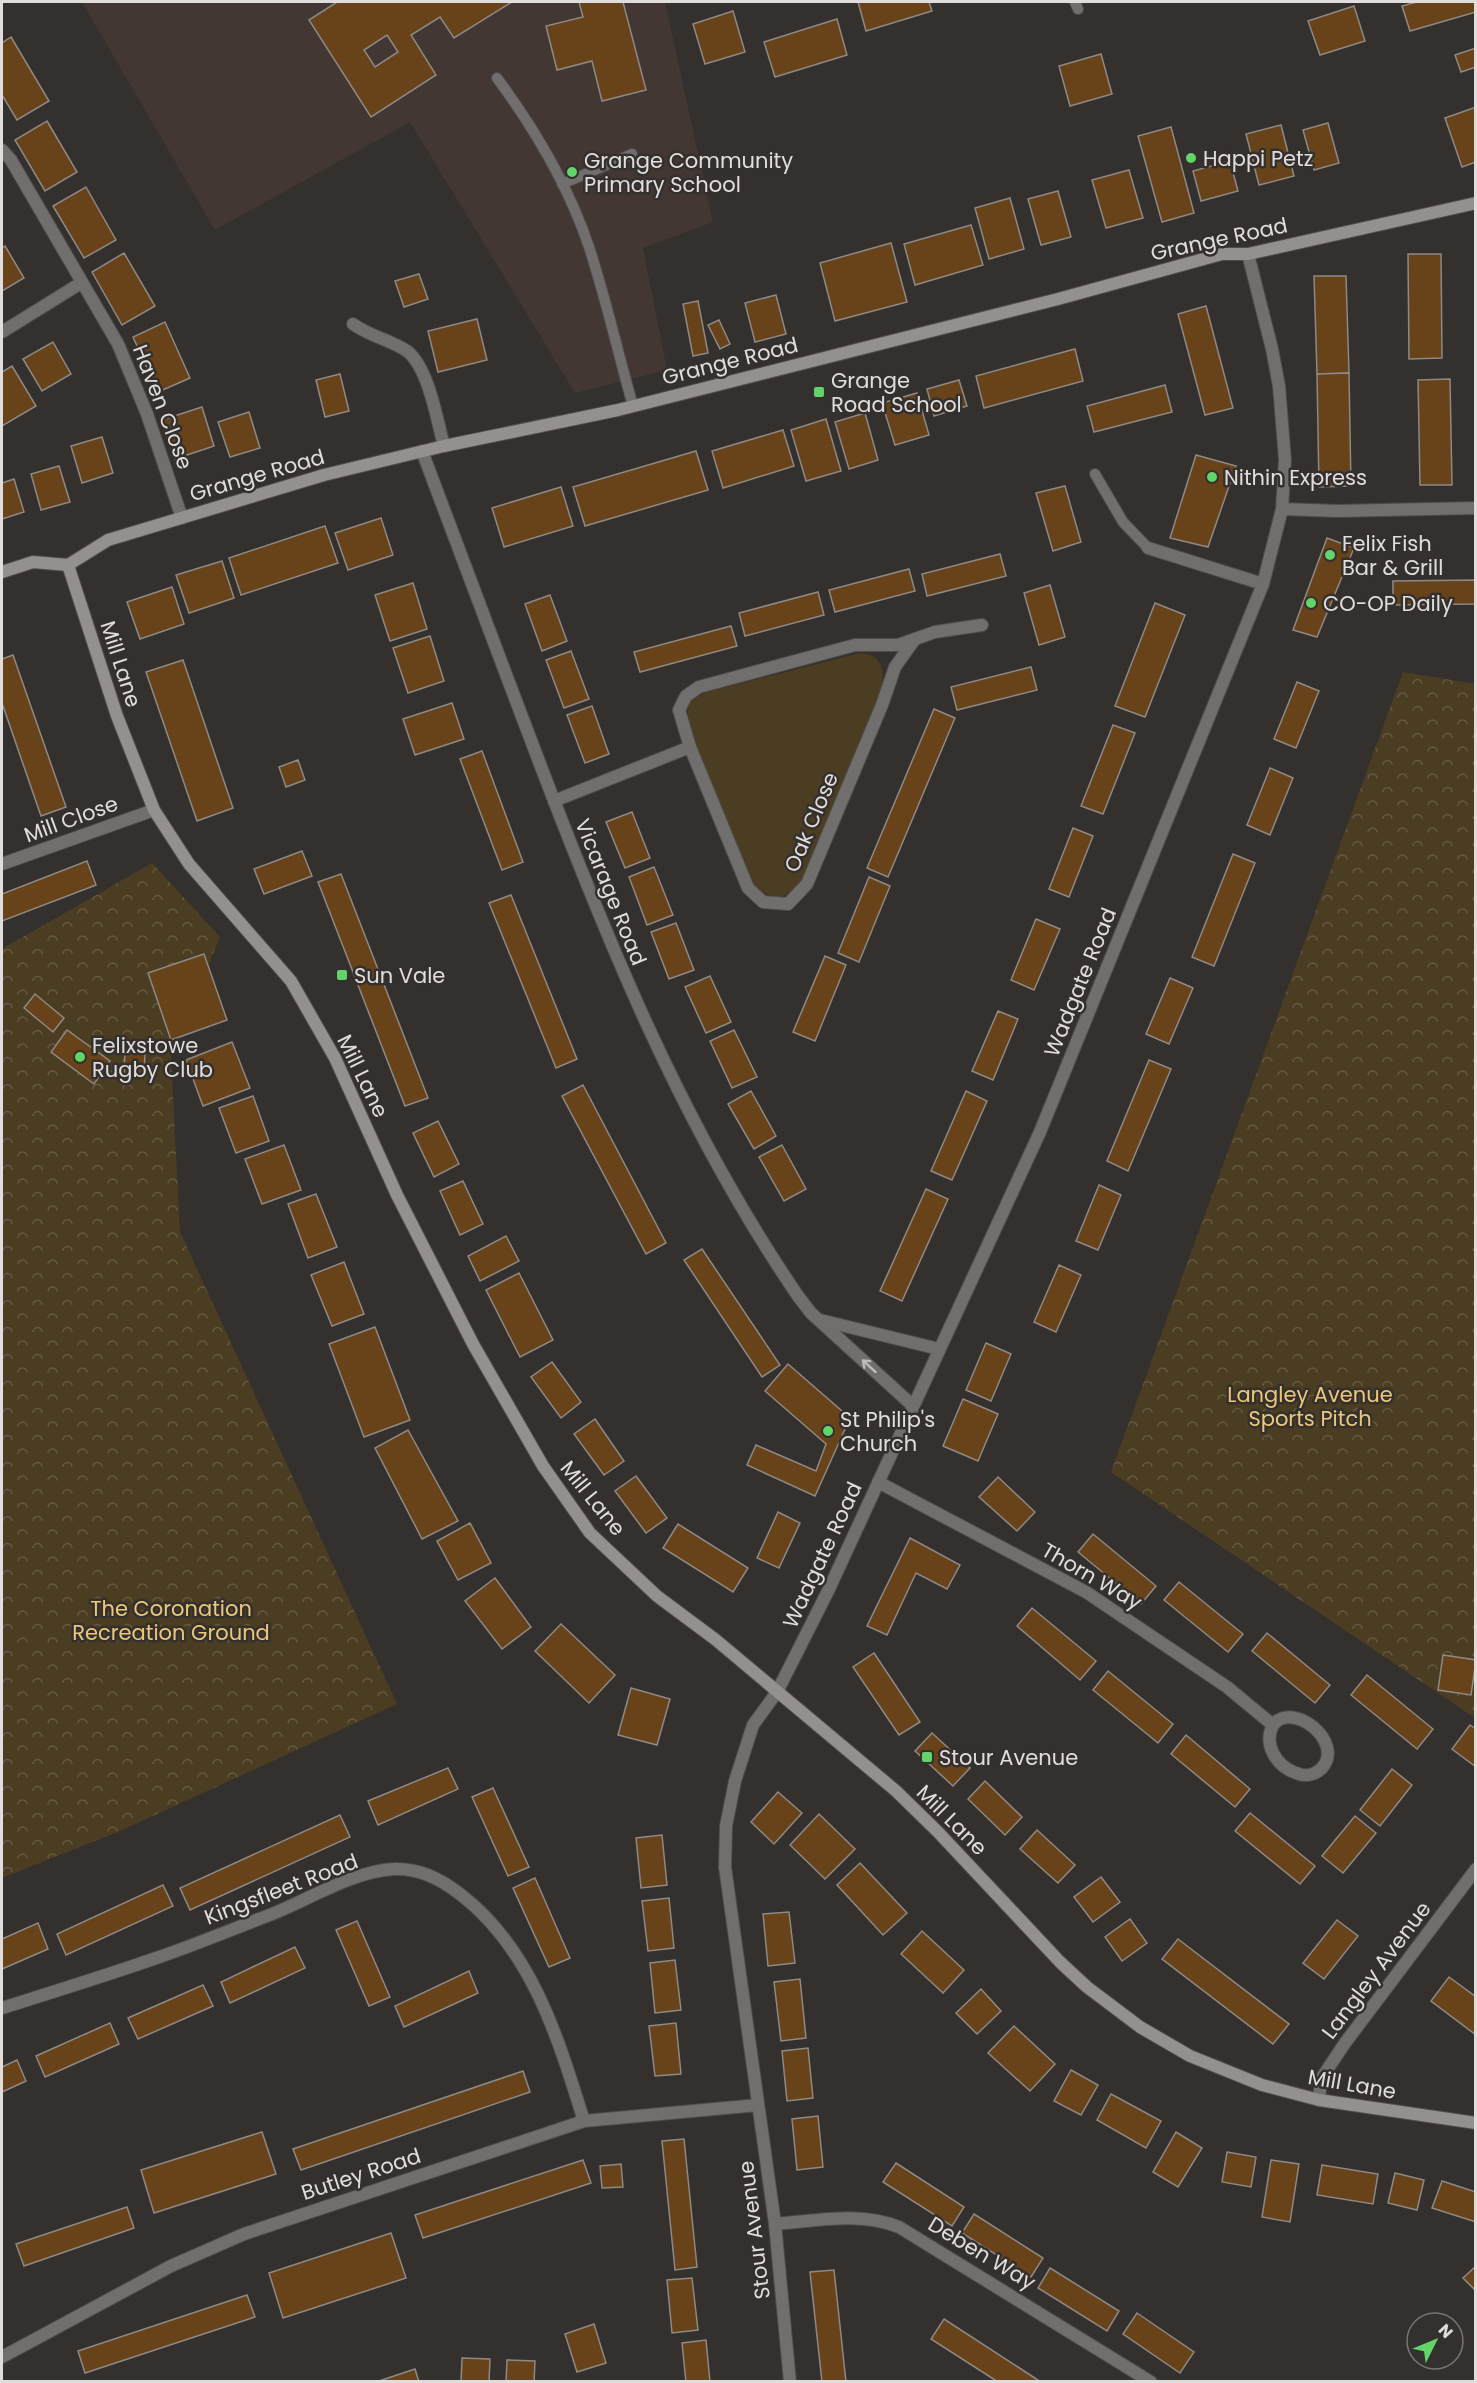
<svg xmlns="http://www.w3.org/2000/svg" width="1477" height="2383" font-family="Poppins,sans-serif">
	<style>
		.built { fill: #423733 }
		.green { fill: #4b3d21 }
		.park { fill: url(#park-crowns) }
		.building { fill: #684219; stroke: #8d8986; stroke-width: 1.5; fill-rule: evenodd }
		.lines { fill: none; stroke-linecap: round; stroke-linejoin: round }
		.lane-casing { stroke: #504c4a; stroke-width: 12 }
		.street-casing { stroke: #504c4a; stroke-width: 14 }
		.secondary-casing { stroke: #504c4a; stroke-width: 14 }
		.lane { stroke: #716e6e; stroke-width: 10 }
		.street { stroke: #716e6e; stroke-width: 12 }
		.secondary { stroke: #949090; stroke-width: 12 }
		.oneway { stroke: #bfbcbb }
		.poi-dot { fill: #62d469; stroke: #34302e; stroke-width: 2 }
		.labels { text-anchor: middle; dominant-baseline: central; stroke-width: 5; stroke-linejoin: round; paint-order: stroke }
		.poi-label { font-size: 21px; fill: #e0dddc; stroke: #34302e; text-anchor: start }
		.street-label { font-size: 21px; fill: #e0dddc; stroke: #34302e }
		.park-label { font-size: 21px; fill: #ecc778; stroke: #34302e }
	</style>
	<defs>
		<pattern id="park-crowns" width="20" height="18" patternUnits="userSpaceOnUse" patternTransform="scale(1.5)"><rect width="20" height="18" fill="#4b3d21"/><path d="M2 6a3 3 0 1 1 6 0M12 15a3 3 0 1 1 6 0" fill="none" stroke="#655941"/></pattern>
	</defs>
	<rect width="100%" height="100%" fill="#34302e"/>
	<polygon class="built" points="82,2 665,2 713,222 643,248 667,370 575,393 410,122 215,230"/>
	<path class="green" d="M860 653C882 655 885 669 882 688L801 881C784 901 773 903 754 884 743 857 682 728 688 708 690 700 698 696 704 693Z"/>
	<g class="park">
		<polygon points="1403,672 1475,684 1475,1718 1111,1472"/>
		<polygon points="152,863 220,937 171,1056 180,1232 397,1704 120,1831 2,1878 2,949"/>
	</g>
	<g class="building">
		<path d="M337 2H512L454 38 440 17 411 35 436 75 371 117 309 20ZM387 35 398 52 375 67 364 50Z"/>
		<polygon points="579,2 623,2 646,90 602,101 592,61 557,70 546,26 583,17"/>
		<polygon points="858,2 929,2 932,11 866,31"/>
		<polygon points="1417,2 1476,2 1476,12 1410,31 1402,6"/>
		<polygon points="1354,6 1365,41 1320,55 1308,21"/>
		<polygon points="733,11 745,52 705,64 693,24"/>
		<polygon points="837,19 847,55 775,77 764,42"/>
		<polygon points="11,37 49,101 17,120 2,95 2,43"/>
		<polygon points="1476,48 1476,67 1461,72 1455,55"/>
		<polygon points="1101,54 1112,94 1070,106 1059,66"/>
		<polygon points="1476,107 1476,162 1462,167 1445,118"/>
		<polygon points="47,121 77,172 45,191 15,140"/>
		<polygon points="1328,123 1339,163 1314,170 1303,130"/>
		<polygon points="1281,125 1294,176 1259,185 1246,134"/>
		<polygon points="1171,127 1194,213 1162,222 1138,136"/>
		<polygon points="1230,161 1238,191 1201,201 1193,171"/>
		<polygon points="1129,170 1143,218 1106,228 1092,180"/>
		<polygon points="86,187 116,240 84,258 53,206"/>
		<polygon points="1058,191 1071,237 1041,245 1028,199"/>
		<polygon points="1010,198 1024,249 989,259 975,208"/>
		<polygon points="971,225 983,265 915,285 904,244"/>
		<polygon points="891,243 907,302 835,321 820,263"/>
		<polygon points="5,246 24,278 2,291 2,248"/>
		<polygon points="124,253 155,306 122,325 92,272"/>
		<polygon points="1408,254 1441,254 1442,358 1409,359"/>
		<polygon points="419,274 428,299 404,307 395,281"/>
		<polygon points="1314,276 1346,276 1349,373 1317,374"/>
		<polygon points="776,295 786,334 755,342 745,303"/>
		<polygon points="698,301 708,353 693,356 683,304"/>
		<polygon points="1206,306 1233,408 1205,415 1178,314"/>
		<polygon points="477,319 487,360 438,372 428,331"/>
		<polygon points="719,320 730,344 720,349 708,325"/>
		<polygon points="165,322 190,378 158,392 133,337"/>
		<polygon points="53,342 71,374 42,391 23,359"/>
		<polygon points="1075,349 1083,381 984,408 976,376"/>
		<polygon points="12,366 36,406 2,426 2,372"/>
		<polygon points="1349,373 1351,486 1319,487 1317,374"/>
		<polygon points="340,374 349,411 325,417 316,380"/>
		<polygon points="1450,379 1452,485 1420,485 1418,380"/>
		<polygon points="959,380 967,406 934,416 927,389"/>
		<polygon points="1165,385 1172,412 1094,432 1087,406"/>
		<polygon points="917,393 929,435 895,445 882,403"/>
		<polygon points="202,407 214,446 175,459 162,420"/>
		<polygon points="249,412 260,448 230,457 218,422"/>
		<polygon points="865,413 878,460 849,469 835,422"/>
		<polygon points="826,419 841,471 806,481 791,430"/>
		<polygon points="783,430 794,466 723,488 712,451"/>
		<polygon points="102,437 113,473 82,483 71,446"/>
		<polygon points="696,451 708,490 585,526 573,487"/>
		<polygon points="1196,455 1236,466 1208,547 1170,538"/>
		<polygon points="59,466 70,502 41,510 31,474"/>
		<polygon points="14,479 24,512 2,519 2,483"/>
		<polygon points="1065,486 1081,542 1053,551 1036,493"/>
		<polygon points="561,487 573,526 504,547 492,508"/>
		<polygon points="381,518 393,555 348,570 335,533"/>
		<polygon points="325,526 338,563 241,595 229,558"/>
		<polygon points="1327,538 1354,548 1317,637 1293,630"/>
		<polygon points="1000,554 1006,576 927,596 922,574"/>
		<polygon points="222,561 234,598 189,613 176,575"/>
		<polygon points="909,569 915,591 835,612 829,590"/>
		<polygon points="1476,580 1476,604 1393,605 1393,581"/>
		<polygon points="413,583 427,629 390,641 375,595"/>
		<polygon points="1050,585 1065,637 1039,645 1024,593"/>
		<polygon points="172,587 184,624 140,639 127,602"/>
		<polygon points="818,592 824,615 745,636 739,613"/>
		<polygon points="550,595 567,641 542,651 525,604"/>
		<polygon points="1155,603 1185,615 1145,717 1115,706"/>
		<polygon points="731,626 737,646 640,672 634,652"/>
		<polygon points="430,636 444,681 408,693 393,648"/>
		<polygon points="571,651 589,699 564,708 546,660"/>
		<polygon points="13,655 66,807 41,816 2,703 2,659"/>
		<polygon points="183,660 233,808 197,821 146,672"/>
		<polygon points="1031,667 1037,690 957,710 951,687"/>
		<polygon points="1297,682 1319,691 1296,748 1274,739"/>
		<polygon points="452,703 464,739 415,755 403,719"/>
		<polygon points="592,706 609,754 585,763 567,715"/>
		<polygon points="934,709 955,718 888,877 867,868"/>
		<polygon points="1113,725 1135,733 1103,814 1081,806"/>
		<polygon points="482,751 523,862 502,870 460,759"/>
		<polygon points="298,760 305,780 286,787 279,767"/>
		<polygon points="1270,768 1293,778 1270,835 1247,825"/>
		<polygon points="632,812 650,858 625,868 606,822"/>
		<polygon points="1073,828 1093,836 1069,897 1049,889"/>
		<polygon points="302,851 312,876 264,894 254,869"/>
		<polygon points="1233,854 1255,863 1214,966 1192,957"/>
		<polygon points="87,861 96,885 2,921 2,894"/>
		<polygon points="654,867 673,915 647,925 629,877"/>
		<polygon points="341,874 428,1098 405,1106 318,882"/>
		<polygon points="869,877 890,886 859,962 838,953"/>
		<polygon points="511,895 577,1059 556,1068 489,903"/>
		<polygon points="1036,919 1060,929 1034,990 1011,980"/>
		<polygon points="676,923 694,970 669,979 651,932"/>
		<polygon points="204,954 227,1020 171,1040 148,973"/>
		<polygon points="825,956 846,965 815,1041 793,1032"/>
		<polygon points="710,976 731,1022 706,1033 685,987"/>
		<polygon points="1170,978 1193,988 1169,1044 1146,1034"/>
		<polygon points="35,994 64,1018 53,1032 24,1008"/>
		<polygon points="998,1011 1018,1019 993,1080 972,1071"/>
		<polygon points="67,1030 110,1061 94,1084 51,1052"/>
		<polygon points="734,1030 757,1077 732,1088 710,1041"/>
		<polygon points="232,1042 250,1088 203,1106 186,1060"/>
		<polygon points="125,1052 145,1053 144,1076 124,1075"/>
		<polygon points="1149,1060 1171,1069 1128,1171 1107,1161"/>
		<polygon points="583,1085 666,1243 646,1254 562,1096"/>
		<polygon points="751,1091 776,1136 754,1149 728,1104"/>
		<polygon points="966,1091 987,1101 952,1180 931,1171"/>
		<polygon points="253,1096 269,1141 236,1153 219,1108"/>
		<polygon points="438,1121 459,1164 434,1177 413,1133"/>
		<polygon points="284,1145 301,1190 262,1204 245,1159"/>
		<polygon points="782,1145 806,1189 784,1201 759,1157"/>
		<polygon points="463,1181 483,1224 460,1235 440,1191"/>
		<polygon points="1099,1185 1121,1195 1098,1250 1076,1241"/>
		<polygon points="926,1189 948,1199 902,1301 880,1291"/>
		<polygon points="316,1194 337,1247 308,1258 288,1204"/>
		<polygon points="506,1236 519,1261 480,1281 468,1256"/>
		<polygon points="702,1249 780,1365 762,1377 684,1260"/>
		<polygon points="344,1262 364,1314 332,1326 311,1275"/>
		<polygon points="1059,1265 1081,1275 1056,1332 1034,1322"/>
		<polygon points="519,1273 553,1340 520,1357 486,1290"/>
		<polygon points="375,1327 410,1420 364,1437 329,1344"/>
		<polygon points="986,1343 1011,1354 991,1401 966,1390"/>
		<polygon points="552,1362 581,1402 561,1418 531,1377"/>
		<polygon points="788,1364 850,1418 815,1496 747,1465 756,1445 816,1471 826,1444 765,1391"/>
		<polygon points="963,1399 998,1414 978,1461 943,1446"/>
		<polygon points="595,1419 624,1461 604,1475 574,1434"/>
		<polygon points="408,1430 458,1521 422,1539 375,1448"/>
		<polygon points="636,1476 667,1518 646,1533 615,1491"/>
		<polygon points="998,1477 1035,1512 1017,1531 979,1497"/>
		<polygon points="778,1512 800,1523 779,1568 757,1558"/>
		<polygon points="470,1523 491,1563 458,1580 437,1541"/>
		<polygon points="678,1524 748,1568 733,1592 663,1548"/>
		<polygon points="1093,1534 1156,1586 1141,1604 1078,1552"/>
		<polygon points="910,1538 960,1565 947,1589 916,1573 887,1635 867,1626"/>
		<polygon points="495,1578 531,1627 502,1649 465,1601"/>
		<polygon points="1179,1582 1243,1634 1228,1652 1164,1600"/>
		<polygon points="1032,1608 1096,1661 1080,1680 1017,1626"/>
		<polygon points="561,1624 615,1675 589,1703 535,1651"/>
		<polygon points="1267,1633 1330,1685 1315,1703 1252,1651"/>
		<polygon points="874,1653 920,1722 899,1735 853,1667"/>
		<polygon points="1443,1655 1476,1660 1471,1695 1438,1690"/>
		<polygon points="1108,1671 1173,1724 1158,1743 1093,1690"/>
		<polygon points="1367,1675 1433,1729 1417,1749 1351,1695"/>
		<polygon points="631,1688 670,1699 657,1745 618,1735"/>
		<polygon points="1470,1725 1476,1729 1476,1767 1452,1749"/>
		<polygon points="932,1733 970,1768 953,1786 915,1751"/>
		<polygon points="1186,1735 1250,1789 1235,1807 1171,1754"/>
		<polygon points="448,1768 458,1789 378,1825 368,1801"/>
		<polygon points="1392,1769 1412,1785 1380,1826 1360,1810"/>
		<polygon points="985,1781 1022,1817 1005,1835 968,1799"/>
		<polygon points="493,1788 529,1867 508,1876 472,1797"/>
		<polygon points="778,1792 802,1813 774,1844 751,1822"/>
		<polygon points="1250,1813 1315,1866 1300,1884 1235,1831"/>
		<polygon points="819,1814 855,1849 825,1879 790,1845"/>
		<polygon points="340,1815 350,1837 190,1910 180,1888"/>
		<polygon points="1355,1816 1376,1833 1343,1873 1322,1856"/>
		<polygon points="1037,1830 1075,1865 1058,1883 1020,1849"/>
		<polygon points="662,1835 667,1885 641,1888 636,1838"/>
		<polygon points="860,1863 907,1913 883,1935 837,1885"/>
		<polygon points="1101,1877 1120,1902 1093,1922 1074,1897"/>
		<polygon points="535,1878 570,1958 549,1967 513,1888"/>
		<polygon points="163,1885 173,1906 66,1955 57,1934"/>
		<polygon points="669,1898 674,1948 648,1951 642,1901"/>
		<polygon points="789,1912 795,1963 768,1966 763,1914"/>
		<polygon points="1130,1919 1147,1943 1122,1961 1105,1937"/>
		<polygon points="1337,1920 1358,1936 1324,1979 1303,1963"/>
		<polygon points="357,1921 390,1997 369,2006 336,1930"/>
		<polygon points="38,1923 48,1949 2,1969 2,1939"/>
		<polygon points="922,1931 964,1970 943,1993 901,1954"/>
		<polygon points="1178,1939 1289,2024 1273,2044 1162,1959"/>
		<polygon points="295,1947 305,1968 230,2003 221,1982"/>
		<polygon points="675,1960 681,2010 655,2013 650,1963"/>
		<polygon points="469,1971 478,1993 404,2027 395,2006"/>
		<polygon points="1449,1977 1476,1997 1476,2035 1431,2001"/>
		<polygon points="800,1979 806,2038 781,2041 774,1982"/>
		<polygon points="203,1985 213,2006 138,2039 128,2018"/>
		<polygon points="981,1989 1001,2011 977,2034 956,2013"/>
		<polygon points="110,2023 119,2044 45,2077 36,2056"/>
		<polygon points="676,2023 681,2074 655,2076 649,2026"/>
		<polygon points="1014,2026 1055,2064 1030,2091 988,2053"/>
		<polygon points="808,2048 813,2098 787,2101 782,2051"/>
		<polygon points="17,2060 26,2081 2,2092 2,2067"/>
		<polygon points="1071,2070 1098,2085 1081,2115 1054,2101"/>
		<polygon points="523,2071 530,2092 301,2170 293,2149"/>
		<polygon points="1111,2094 1161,2121 1146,2148 1097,2120"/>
		<polygon points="818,2116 823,2167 797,2170 792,2119"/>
		<polygon points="262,2132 276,2174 154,2213 141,2170"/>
		<polygon points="1176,2132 1202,2148 1178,2187 1153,2172"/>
		<polygon points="684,2139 697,2267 675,2270 662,2141"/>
		<polygon points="1227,2152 1256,2157 1251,2187 1222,2182"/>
		<polygon points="583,2160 591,2183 423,2238 415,2215"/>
		<polygon points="1271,2160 1299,2164 1290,2222 1262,2217"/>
		<polygon points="896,2163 964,2207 952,2226 883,2182"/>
		<polygon points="621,2164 623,2187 602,2188 600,2166"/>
		<polygon points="1322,2165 1378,2174 1373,2204 1317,2195"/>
		<polygon points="1395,2173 1424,2180 1417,2210 1388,2203"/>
		<polygon points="1442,2181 1476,2192 1476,2222 1432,2208"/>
		<polygon points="127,2207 134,2228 24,2266 16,2244"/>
		<polygon points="974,2214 1043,2258 1031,2277 962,2233"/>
		<polygon points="391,2233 406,2278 283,2318 269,2273"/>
		<polygon points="1476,2266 1476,2291 1463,2278"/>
		<polygon points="1050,2268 1119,2311 1107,2331 1038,2288"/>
		<polygon points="834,2270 846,2382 822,2382 810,2272"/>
		<polygon points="692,2278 698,2330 672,2333 667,2280"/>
		<polygon points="247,2295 255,2317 85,2373 78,2351"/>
		<polygon points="1137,2313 1194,2352 1180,2373 1123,2334"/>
		<polygon points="944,2319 1041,2382 998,2382 931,2339"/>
		<polygon points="594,2324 606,2363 577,2372 565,2334"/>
		<polygon points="706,2340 710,2382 686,2382 682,2343"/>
		<polygon points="462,2358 490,2359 489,2382 461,2382"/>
		<polygon points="507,2360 535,2361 534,2382 506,2382"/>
		<polygon points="415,2369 419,2382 376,2382"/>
	</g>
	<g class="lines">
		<defs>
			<g id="lane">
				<polyline points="1075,2 1078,9"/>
				<path d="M497 78C534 128 569 187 589 247 606 299 618 353 633 406"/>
				<polyline points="562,184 632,154"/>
				<polyline points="1095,474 1123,522 1148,548"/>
			</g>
			<g id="street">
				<polyline points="2,150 11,160 118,344 147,414 182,518"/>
				<path d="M353 324C369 336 391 340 407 351 429 368 437 421 444 446"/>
				<polyline points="2,332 81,283"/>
				<path d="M422 451C459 549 495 646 532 743 605 936 681 1125 798 1296L811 1313 912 1405"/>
				<polyline points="1282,509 1337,511 1476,508"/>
				<polyline points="1148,548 1263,584"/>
				<polyline points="690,747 748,888 763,902 788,904 807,884 882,705 895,667 915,639"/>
				<polyline points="554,801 690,747 679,710 686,696 699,687 855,645 898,645 935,632 982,625"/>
				<polyline points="2,864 154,810"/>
				<polyline points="820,1320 939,1349"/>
				<path d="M878 1482 1086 1592 1227 1687 1273 1725C1293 1700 1345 1742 1322 1768 1315 1775 1305 1777 1296 1773 1276 1766 1263 1744 1273 1725"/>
				<path d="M2 2008C56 1991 111 1974 165 1955 199 1943 233 1929 267 1916 305 1902 352 1871 394 1869 418 1868 441 1879 460 1894 532 1949 558 2038 584 2121"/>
				<polyline points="1319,2100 1321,2079 1345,2043 1476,1869"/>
				<path d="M775 2224C816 2221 859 2211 899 2227L1151 2382"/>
				<polyline points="2,2357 171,2266 244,2234 584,2121 758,2105"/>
				<polyline points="790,2382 775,2224 725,1867 726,1826 735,1781 753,1725 777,1692 829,1589 1040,1132 1263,584 1282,509 1285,460 1279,386 1272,349 1248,254"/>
			</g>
			<g id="secondary">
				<polyline points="68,565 117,716 154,810 189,864 291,981 335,1058 397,1195 473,1344 543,1466 590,1533 657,1596 716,1640 896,1791 938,1832 1060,1962 1087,1987 1140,2027 1190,2056 1262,2085 1319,2100 1476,2123"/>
				<polyline points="2,572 33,562 68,565 108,540 324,475 444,446 618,410 1058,299 1222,254 1248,254 1476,203"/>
			</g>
		</defs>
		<use href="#lane" class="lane-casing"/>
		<use href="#street" class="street-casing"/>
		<use href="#secondary" class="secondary-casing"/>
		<use href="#lane" class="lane"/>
		<use href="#street" class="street"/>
		<use href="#secondary" class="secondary"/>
	</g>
	<defs><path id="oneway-shaft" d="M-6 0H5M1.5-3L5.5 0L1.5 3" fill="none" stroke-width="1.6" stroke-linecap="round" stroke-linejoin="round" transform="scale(1.5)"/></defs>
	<use class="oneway" href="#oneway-shaft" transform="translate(869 1366) rotate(-138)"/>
	<g class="poi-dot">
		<circle cx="1191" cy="158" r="6"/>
		<circle cx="572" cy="172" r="6"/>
		<rect x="813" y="386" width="12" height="12" rx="3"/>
		<circle cx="1212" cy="477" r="6"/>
		<circle cx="1330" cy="555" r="6"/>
		<circle cx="1311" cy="603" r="6"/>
		<rect x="336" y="969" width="12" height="12" rx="3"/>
		<circle cx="80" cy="1057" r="6"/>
		<circle cx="828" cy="1431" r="6"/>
		<rect x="921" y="1751" width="12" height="12" rx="3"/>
	</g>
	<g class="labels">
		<g class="poi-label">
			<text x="1203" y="158">Happi Petz</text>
			<text x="584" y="160">Grange Community<tspan x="584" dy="24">Primary School</tspan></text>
			<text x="831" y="380">Grange<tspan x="831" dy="24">Road School</tspan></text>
			<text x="1224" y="477">Nithin Express</text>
			<text x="1342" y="543">Felix Fish<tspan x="1342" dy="24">Bar &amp; Grill</tspan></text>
			<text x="1323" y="603">CO-OP Daily</text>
			<text x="354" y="975">Sun Vale</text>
			<text x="92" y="1045">Felixstowe<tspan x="92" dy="24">Rugby Club</tspan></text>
			<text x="840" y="1419">St Philip's<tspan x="840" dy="24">Church</tspan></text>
			<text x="939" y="1757">Stour Avenue</text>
		</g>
		<g class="street-label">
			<text transform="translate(1219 239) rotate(-12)">Grange Road</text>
			<text transform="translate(730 361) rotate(-14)">Grange Road</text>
			<text transform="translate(163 407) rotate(69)">Haven Close</text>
			<text transform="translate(257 475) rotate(-16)">Grange Road</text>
			<text transform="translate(121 664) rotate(72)">Mill Lane</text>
			<text transform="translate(71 819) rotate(-20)">Mill Close</text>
			<text transform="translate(811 822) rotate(-67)">Oak Close</text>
			<text transform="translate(611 892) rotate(68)">Vicarage Road</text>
			<text transform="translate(1080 982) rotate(-68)">Wadgate Road</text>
			<text transform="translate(363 1076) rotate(64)">Mill Lane</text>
			<text transform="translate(593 1498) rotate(51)">Mill Lane</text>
			<text transform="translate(822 1555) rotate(-65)">Wadgate Road</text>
			<text transform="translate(1092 1576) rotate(30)">Thorn Way</text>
			<text transform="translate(952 1820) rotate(45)">Mill Lane</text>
			<text transform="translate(281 1889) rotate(-21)">Kingsfleet Road</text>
			<text transform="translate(1376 1970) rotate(-53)">Langley Avenue</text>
			<text transform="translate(1352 2084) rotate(10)">Mill Lane</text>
			<text transform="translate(361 2174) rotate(-18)">Butley Road</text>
			<text transform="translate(754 2230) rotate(-97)">Stour Avenue</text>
			<text transform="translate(982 2253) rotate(31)">Deben Way</text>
		</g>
		<g class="park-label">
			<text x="1310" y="1394">Langley Avenue<tspan x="1310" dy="24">Sports Pitch</tspan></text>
			<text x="171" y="1608">The Coronation<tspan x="171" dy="24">Recreation Ground</tspan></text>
		</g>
	</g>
	<rect width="1477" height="2383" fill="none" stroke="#e0dddc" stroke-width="6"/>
	<g transform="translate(1435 2341) rotate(47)"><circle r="28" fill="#34302e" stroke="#797574" stroke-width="1.5"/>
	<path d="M0-4.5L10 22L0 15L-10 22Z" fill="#62d469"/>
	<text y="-9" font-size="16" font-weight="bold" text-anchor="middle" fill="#e0dddc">N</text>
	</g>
</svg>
